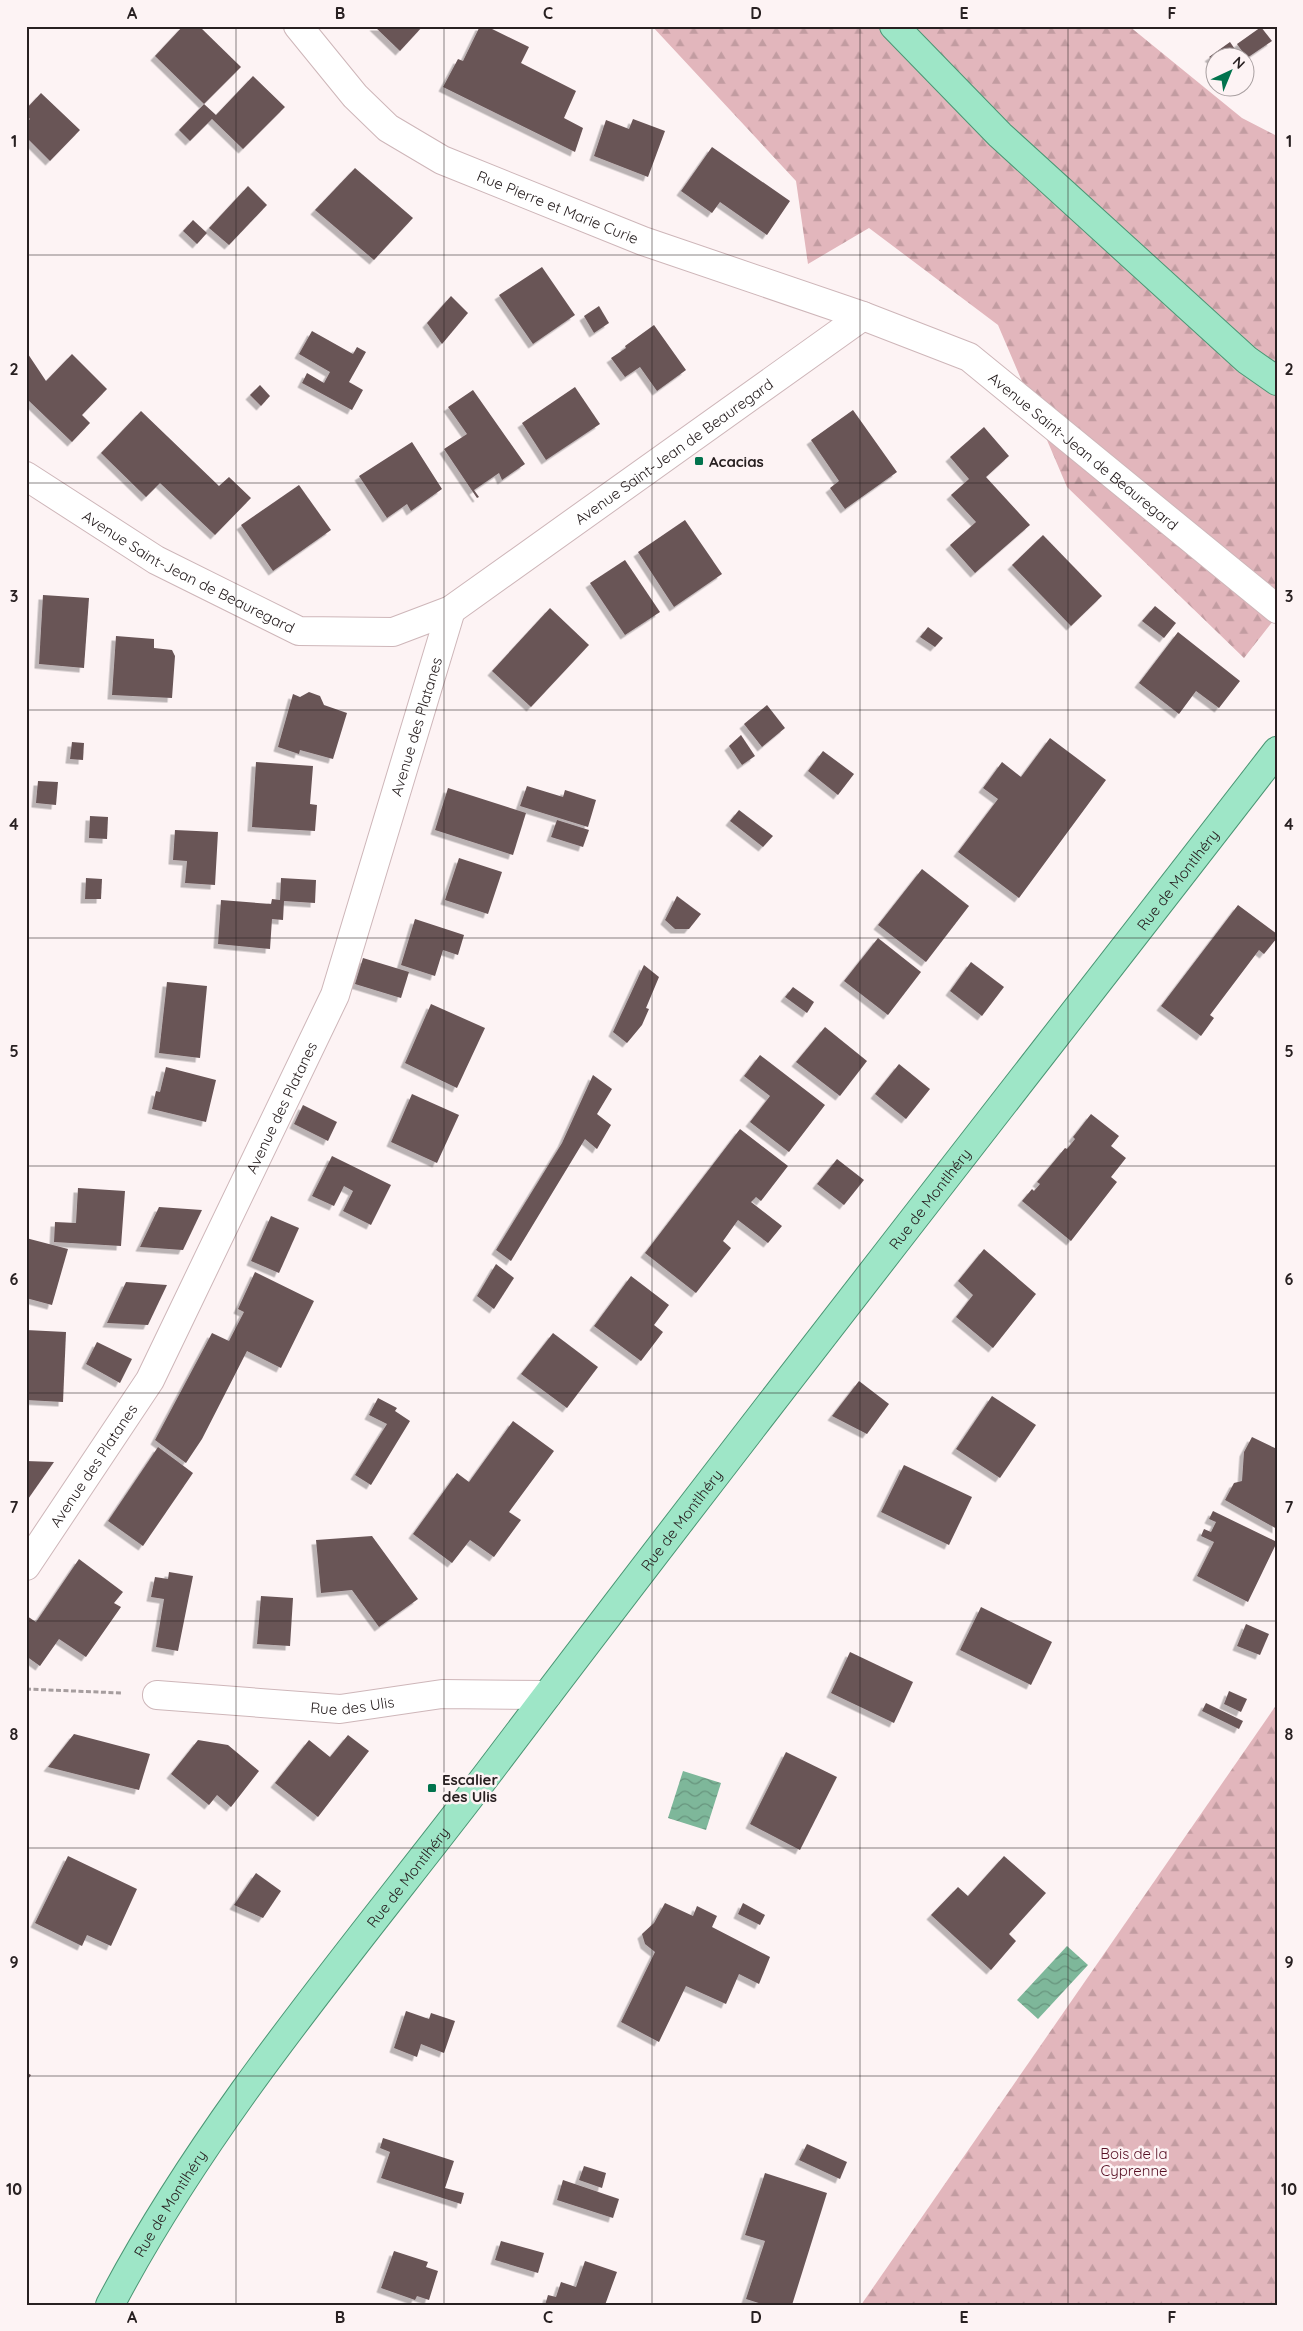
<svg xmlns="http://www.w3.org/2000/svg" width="1303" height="2331" font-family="Quicksand,sans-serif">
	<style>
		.forest { fill: url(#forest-firs) }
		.water { fill: url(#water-waves) }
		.building { fill: #695557; filter: url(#shadow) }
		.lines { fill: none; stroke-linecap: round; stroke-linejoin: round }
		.minor-casing { stroke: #ceb6b9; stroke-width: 30 }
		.major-casing { stroke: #4b9674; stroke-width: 30 }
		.path { stroke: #a69d9e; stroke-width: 3; stroke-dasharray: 5 2.5; stroke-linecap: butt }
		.minor { stroke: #fff; stroke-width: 28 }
		.major { stroke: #9ee6c7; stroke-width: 28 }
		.grid { fill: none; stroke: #282021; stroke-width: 1; stroke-opacity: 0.55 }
		.poi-dot { fill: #01734d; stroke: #fdf3f4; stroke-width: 2 }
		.labels { text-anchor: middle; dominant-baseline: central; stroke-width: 5; stroke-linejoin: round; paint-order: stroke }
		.street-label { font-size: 15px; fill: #282021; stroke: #fdf3f4 }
		.poi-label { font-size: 15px; font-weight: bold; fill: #282021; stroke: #fdf3f4; text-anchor: start }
		.park-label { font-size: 15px; fill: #571024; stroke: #fdf3f4 }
		.neatline { fill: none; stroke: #282021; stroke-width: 2 }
		.grid-label { font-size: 16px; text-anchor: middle; font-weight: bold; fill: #282021 }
	</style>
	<defs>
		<pattern id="forest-firs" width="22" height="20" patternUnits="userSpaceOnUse" patternTransform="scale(1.25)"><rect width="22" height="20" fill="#e2b6bc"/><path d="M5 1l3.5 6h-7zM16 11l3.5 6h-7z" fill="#c29ca1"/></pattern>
		<pattern id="water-waves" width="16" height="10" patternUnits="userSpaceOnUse" patternTransform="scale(1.25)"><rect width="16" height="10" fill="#7eb79a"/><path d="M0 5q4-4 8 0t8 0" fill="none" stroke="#67947d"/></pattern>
		<filter id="shadow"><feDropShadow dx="-4.5" dy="4.5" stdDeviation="0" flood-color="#0004"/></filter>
	</defs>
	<rect width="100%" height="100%" fill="#fdf3f4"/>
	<g class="forest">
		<polygon points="652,26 1129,26 1242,118 1277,136 1277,616 1244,658 1067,487 998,325 869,228 808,264 796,181"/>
		<polygon points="1277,1704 1277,2305 861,2305"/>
	</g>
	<g class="water">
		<polygon points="683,1771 721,1783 706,1830 668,1818"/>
		<polygon points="1067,1946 1088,1965 1038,2019 1017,2000"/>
	</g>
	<g class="building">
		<polygon points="183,26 199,26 241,67 204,104 155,56"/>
		<polygon points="374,26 423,26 400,51"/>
		<polygon points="480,26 486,26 529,47 521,63 576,91 564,118 583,128 575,152 443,87 458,59 463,61"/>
		<polygon points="1261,27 1272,41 1247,58 1237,44"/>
		<polygon points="1230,42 1241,58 1216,58 1216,62 1209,57"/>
		<polygon points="253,76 285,107 243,149 212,119 190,141 179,130 204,104 216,115"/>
		<polygon points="41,93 80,130 50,161 26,137 26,123 30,119 26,115 26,109"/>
		<polygon points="633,119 665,131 648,177 594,156 606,120 629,129"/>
		<polygon points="712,147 790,201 767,235 720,202 712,213 681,191"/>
		<polygon points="355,168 413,218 374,260 315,210"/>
		<polygon points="248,186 267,205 229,245 209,228"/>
		<polygon points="193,220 207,233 197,244 183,231"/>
		<polygon points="542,267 575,315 533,344 499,295"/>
		<polygon points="451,296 468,313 442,344 427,323"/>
		<polygon points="599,306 609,323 594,333 584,316"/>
		<polygon points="654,325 686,370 657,391 640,367 625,377 611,358 626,348 625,346"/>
		<polygon points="312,331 353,354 357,347 366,352 349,382 363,390 352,410 302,383 307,373 324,383 330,372 299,354"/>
		<polygon points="26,351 46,381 72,354 107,389 82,415 90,423 72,442 28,400 26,402"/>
		<polygon points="260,385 270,396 261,406 250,395"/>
		<polygon points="575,387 600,424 546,460 522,423"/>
		<polygon points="473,390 525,464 502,480 499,473 474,490 479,497 477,498 444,449 467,434 448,407"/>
		<polygon points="853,410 897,472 845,509 830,488 839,481 811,440"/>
		<polygon points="141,411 219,486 229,477 251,498 215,535 160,483 146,497 101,453"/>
		<polygon points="984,427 1009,456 986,477 1030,525 975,573 950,545 976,522 951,495 969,479 950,457"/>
		<polygon points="412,442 442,489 411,511 407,504 387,518 359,476"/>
		<polygon points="299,485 331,530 273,571 241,525"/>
		<polygon points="685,520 722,574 674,607 638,552"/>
		<polygon points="1043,535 1102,596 1071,626 1012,565"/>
		<polygon points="625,560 660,612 625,635 590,583"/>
		<polygon points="43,595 89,598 84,668 39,664"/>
		<polygon points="1155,606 1176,623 1164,638 1142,621"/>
		<polygon points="550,608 589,645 531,707 492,671"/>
		<polygon points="928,627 943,638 935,647 920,637"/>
		<polygon points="1178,632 1240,681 1219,708 1196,691 1179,714 1139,683"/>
		<polygon points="116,636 154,639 154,648 172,650 175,656 172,698 112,695"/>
		<polygon points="309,692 320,696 324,705 347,713 333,759 300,750 299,754 278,747 293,694 300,697"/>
		<polygon points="767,705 785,728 762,747 744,724"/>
		<polygon points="741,735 755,756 742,765 729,746"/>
		<polygon points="1050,738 1106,780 1019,898 958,852 998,799 983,788 1002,762 1021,777"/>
		<polygon points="72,742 84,743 83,760 70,759"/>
		<polygon points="823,751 854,774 838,795 808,771"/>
		<polygon points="256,762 313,766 310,804 317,805 315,831 252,827"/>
		<polygon points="38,781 58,782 56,805 36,803"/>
		<polygon points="527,786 563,797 565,790 596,800 588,827 520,806"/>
		<polygon points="448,788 526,813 513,855 435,830"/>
		<polygon points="739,810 773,836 763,847 730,821"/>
		<polygon points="90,816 108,817 107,839 89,838"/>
		<polygon points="557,820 589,830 583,847 551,837"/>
		<polygon points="26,823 29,823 28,856 26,856"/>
		<polygon points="175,830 218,832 215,885 185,883 187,861 173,860"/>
		<polygon points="459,858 502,872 488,914 445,900"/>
		<polygon points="922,869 969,906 926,962 878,925"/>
		<polygon points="86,878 102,879 101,899 85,899"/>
		<polygon points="281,878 316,880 315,903 284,901 283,920 272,919 270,949 218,944 221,900 271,904 272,899 280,900"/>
		<polygon points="677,896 701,914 689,929 675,929 665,920"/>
		<polygon points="1238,905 1277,934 1277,938 1264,954 1259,950 1210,1015 1214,1018 1201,1036 1161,1006"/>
		<polygon points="415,919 464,935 458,955 443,950 435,976 401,965"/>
		<polygon points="878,938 921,972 888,1015 844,981"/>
		<polygon points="363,958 409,972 401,998 355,984"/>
		<polygon points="971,962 1004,987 982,1016 950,991"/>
		<polygon points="644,965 659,977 646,1008 649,1009 642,1025 627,1043 613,1032"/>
		<polygon points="167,982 207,986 200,1058 159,1053"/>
		<polygon points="793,987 814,1002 807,1013 785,997"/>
		<polygon points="431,1004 485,1028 457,1088 405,1063"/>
		<polygon points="825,1027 867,1061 840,1096 796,1062"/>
		<polygon points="760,1055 825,1105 789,1152 750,1122 770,1096 744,1076"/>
		<polygon points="899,1064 930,1089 906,1119 875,1094"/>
		<polygon points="166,1067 216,1080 206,1122 152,1109 156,1091 160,1092"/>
		<polygon points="593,1075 612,1089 597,1114 611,1125 597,1149 585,1139 511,1261 496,1250 562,1143"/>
		<polygon points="412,1094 459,1115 437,1163 391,1142"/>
		<polygon points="303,1105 337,1122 328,1141 294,1124"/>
		<polygon points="1091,1114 1119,1136 1111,1146 1126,1158 1111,1177 1117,1182 1071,1241 1022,1201 1032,1189 1034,1191 1040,1184 1037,1182 1065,1148 1067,1149 1075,1139 1073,1137"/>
		<polygon points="740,1129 788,1166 761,1201 756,1197 751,1202 782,1226 768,1243 738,1220 723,1241 731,1248 696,1293 645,1253"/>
		<polygon points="332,1156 391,1185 371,1225 343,1211 353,1191 344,1186 334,1206 312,1196"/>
		<polygon points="837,1159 864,1180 844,1205 817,1184"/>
		<polygon points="78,1188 125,1191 121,1246 54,1242 55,1222 76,1223"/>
		<polygon points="159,1207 202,1210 183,1250 140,1247"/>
		<polygon points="271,1216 299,1228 279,1273 251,1261"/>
		<polygon points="26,1238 68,1249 52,1305 26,1298"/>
		<polygon points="984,1249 1036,1294 993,1348 956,1317 973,1295 958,1281"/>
		<polygon points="496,1264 514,1278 494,1309 477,1296"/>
		<polygon points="255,1272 314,1301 281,1368 247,1351 202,1439 186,1463 155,1440 212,1333 229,1341 244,1312 238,1309"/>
		<polygon points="631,1276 669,1305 654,1325 663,1332 641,1361 594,1326"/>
		<polygon points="126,1282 167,1285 148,1325 107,1323"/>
		<polygon points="26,1330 66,1332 63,1402 26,1400"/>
		<polygon points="553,1333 598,1367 567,1408 521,1374"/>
		<polygon points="97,1342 132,1359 120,1383 86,1364"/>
		<polygon points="859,1381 889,1404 867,1434 832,1416"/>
		<polygon points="992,1396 1036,1425 1000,1478 956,1449"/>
		<polygon points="378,1398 397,1408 395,1411 410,1421 371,1485 355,1475 387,1424 369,1415"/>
		<polygon points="513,1421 554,1451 509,1512 521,1520 494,1557 470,1540 452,1563 413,1534 457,1473 469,1482"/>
		<polygon points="1252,1437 1277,1449 1277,1529 1225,1500 1234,1483 1242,1481 1244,1452"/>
		<polygon points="158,1447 193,1473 143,1546 108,1521"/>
		<polygon points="26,1461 54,1462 26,1502"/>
		<polygon points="904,1465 972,1497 949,1545 881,1512"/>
		<polygon points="1213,1511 1277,1542 1248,1602 1197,1576 1214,1542 1201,1536 1204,1529 1211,1532 1216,1522 1209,1519"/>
		<polygon points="372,1536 418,1599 379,1627 352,1590 321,1593 316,1540"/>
		<polygon points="79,1559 123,1592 114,1603 121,1607 86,1657 59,1639 40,1666 26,1656 26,1618 27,1616 36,1622"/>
		<polygon points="169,1572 193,1576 178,1651 156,1647 164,1599 151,1597 155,1577 168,1579"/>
		<polygon points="261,1596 293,1598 290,1646 257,1644"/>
		<polygon points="981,1607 1052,1642 1031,1685 960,1650"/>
		<polygon points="1246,1624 1269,1634 1260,1655 1237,1646"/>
		<polygon points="850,1652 913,1682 894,1723 831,1693"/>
		<polygon points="1229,1691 1247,1699 1241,1712 1224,1704"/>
		<polygon points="1206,1703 1243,1721 1239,1729 1202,1711"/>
		<polygon points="74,1734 150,1754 139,1790 48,1767"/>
		<polygon points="348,1735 369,1751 318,1817 275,1783 309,1740 330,1757"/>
		<polygon points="198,1740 228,1745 259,1771 231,1807 217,1795 209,1805 171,1774"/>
		<polygon points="786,1752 837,1777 800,1850 750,1824"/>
		<polygon points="68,1856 137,1889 111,1946 87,1935 82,1946 35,1923"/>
		<polygon points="1004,1856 1046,1893 1009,1934 1016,1941 991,1970 931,1915 958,1887 968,1896"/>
		<polygon points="256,1873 281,1891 263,1918 234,1905"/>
		<polygon points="665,1903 693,1916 697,1906 717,1916 712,1927 770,1957 759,1984 739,1974 726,2004 686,1986 659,2042 621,2022 655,1952 645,1944 642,1934 654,1923"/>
		<polygon points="743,1903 765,1915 760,1925 738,1914"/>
		<polygon points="406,2011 429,2019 431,2013 455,2021 444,2053 421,2044 417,2057 394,2048"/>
		<polygon points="26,2072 31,2075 26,2082"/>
		<polygon points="383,2138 454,2161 445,2188 464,2193 461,2204 381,2178 390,2152 380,2148"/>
		<polygon points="807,2144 847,2162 840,2179 799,2160"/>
		<polygon points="584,2166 606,2173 602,2188 579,2180"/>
		<polygon points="765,2173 827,2193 792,2305 765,2305 746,2299 765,2241 745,2235"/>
		<polygon points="563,2180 619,2199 613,2218 557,2200"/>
		<polygon points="501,2241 544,2253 538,2273 495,2260"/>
		<polygon points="394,2251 428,2262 426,2267 438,2271 429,2300 417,2296 415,2300 381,2288"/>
		<polygon points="585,2261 617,2272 605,2305 545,2305 548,2295 556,2297 561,2282 576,2287"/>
	</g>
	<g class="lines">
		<defs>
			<g id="minor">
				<path id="s1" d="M298 26 355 96 388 128 442 160 643 241 863 316 969 357 1277 609"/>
				<path id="s2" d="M26 476 156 560 299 631 393 632 451 610 863 316"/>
				<path id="s3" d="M26 1566 150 1380 335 995 451 610"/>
				<path id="s4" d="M157 1695 340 1709 442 1694 547 1695"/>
			</g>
			<g id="major">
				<polyline points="894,26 1000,135 1247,360 1277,381"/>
				<path id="s5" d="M110 2305C210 2114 359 1943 489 1772 748 1429 1014 1091 1277 751"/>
			</g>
		</defs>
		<use href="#minor" class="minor-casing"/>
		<use href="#major" class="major-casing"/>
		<polyline class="path" points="26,1689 121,1693"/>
		<use href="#minor" class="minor"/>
		<use href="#major" class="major"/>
	</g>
	<path class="grid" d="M236 26V2305M444 26V2305M652 26V2305M860 26V2305M1068 26V2305M26 255H1277M26 483H1277M26 710H1277M26 938H1277M26 1166H1277M26 1393H1277M26 1621H1277M26 1848H1277M26 2076H1277"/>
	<g class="poi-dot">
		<rect x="694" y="456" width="10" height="10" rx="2.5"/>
		<rect x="427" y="1783" width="10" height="10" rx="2.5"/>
	</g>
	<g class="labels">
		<g class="street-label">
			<text stroke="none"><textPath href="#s1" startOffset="324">Rue Pierre et Marie Curie</textPath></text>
			<text stroke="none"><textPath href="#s2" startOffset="744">Avenue Saint-Jean de Beauregard</textPath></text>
			<text stroke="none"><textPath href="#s1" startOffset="910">Avenue Saint-Jean de Beauregard</textPath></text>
			<text stroke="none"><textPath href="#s2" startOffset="189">Avenue Saint-Jean de Beauregard</textPath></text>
			<text stroke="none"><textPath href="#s3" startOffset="931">Avenue des Platanes</textPath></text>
			<text stroke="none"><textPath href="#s5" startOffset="1782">Rue de Montlhéry</textPath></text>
			<text stroke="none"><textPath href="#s3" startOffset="526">Avenue des Platanes</textPath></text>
			<text stroke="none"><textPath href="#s5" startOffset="1378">Rue de Montlhéry</textPath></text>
			<text stroke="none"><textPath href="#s3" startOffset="121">Avenue des Platanes</textPath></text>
			<text stroke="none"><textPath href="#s5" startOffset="972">Rue de Montlhéry</textPath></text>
			<text stroke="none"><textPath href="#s4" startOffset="196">Rue des Ulis</textPath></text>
			<text stroke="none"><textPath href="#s5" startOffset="522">Rue de Montlhéry</textPath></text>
			<text stroke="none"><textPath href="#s5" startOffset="118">Rue de Montlhéry</textPath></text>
		</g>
		<g class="poi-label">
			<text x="709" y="461">Acacias</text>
			<text x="442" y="1779">Escalier<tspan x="442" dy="17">des Ulis</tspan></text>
		</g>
		<g class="park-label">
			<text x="1134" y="2153">Bois de la<tspan x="1134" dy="17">Cyprenne</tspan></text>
		</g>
	</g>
	<rect width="1303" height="2331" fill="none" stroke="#fdf3f4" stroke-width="55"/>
	<g transform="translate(1230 72) rotate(44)"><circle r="24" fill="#fdf3f4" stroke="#a89fa0"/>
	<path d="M0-4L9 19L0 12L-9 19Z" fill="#01734d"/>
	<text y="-8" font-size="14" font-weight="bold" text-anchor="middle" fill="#282021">N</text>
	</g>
	<rect x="28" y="28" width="1248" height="2276" class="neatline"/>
	<g class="grid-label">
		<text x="132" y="19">A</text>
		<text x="340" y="19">B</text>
		<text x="548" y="19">C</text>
		<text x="756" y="19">D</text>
		<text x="964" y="19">E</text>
		<text x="1172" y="19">F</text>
		<text x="14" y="147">1</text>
		<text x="1289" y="147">1</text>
		<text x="14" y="375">2</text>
		<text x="1289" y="375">2</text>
		<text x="14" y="602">3</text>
		<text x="1289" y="602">3</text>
		<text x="14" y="830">4</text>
		<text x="1289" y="830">4</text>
		<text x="14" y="1057">5</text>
		<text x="1289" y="1057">5</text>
		<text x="14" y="1285">6</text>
		<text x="1289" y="1285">6</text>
		<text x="14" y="1513">7</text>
		<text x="1289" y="1513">7</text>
		<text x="14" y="1740">8</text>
		<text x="1289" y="1740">8</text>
		<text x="14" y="1968">9</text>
		<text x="1289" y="1968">9</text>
		<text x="14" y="2195">10</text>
		<text x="1289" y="2195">10</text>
		<text x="132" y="2323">A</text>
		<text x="340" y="2323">B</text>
		<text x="548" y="2323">C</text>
		<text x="756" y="2323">D</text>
		<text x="964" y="2323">E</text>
		<text x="1172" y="2323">F</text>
	</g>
</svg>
